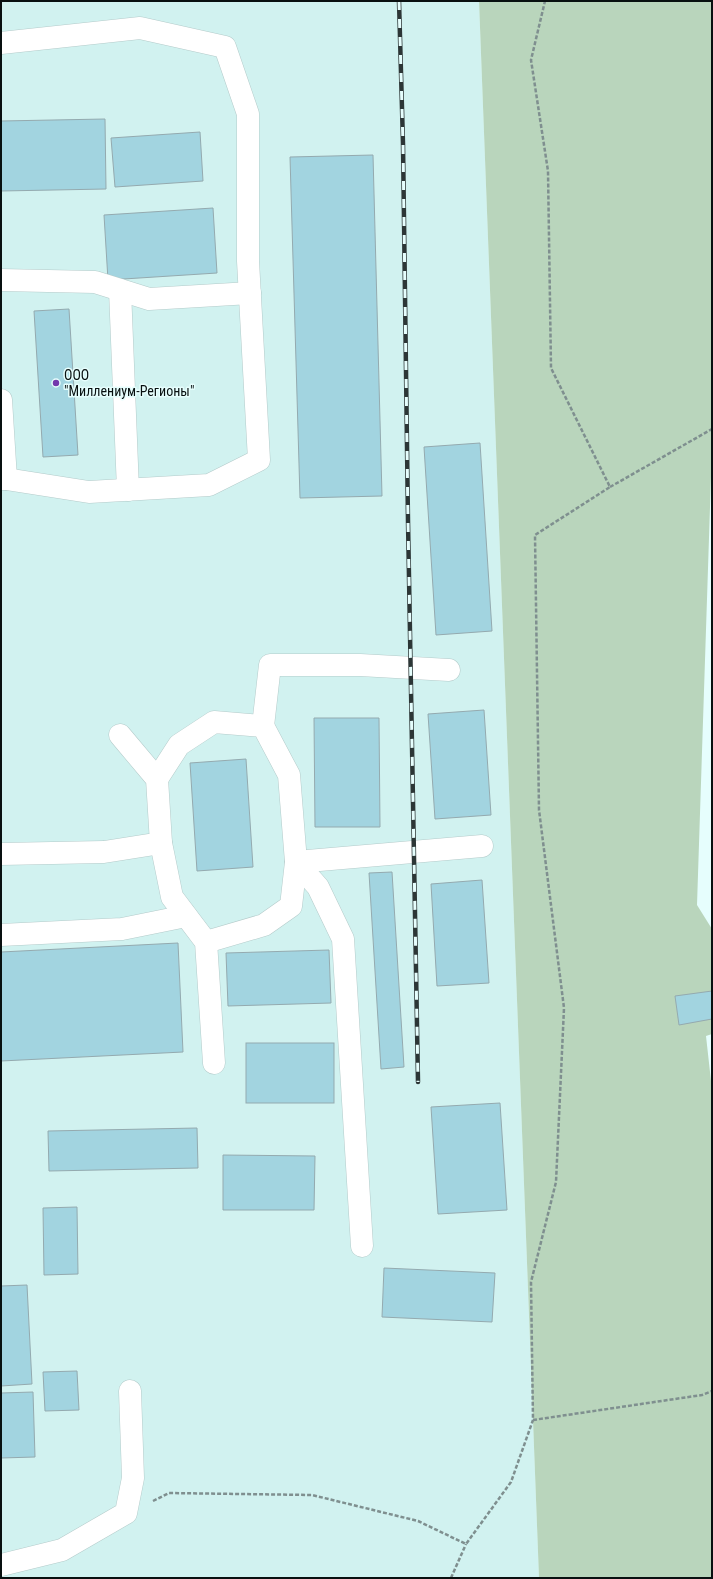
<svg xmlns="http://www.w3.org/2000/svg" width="713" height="1579" font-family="'Roboto Condensed',sans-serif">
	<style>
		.built { fill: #d1f2f0 }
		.green { fill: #b9d5bc }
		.building { fill: #a2d4e0; stroke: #94aaaf }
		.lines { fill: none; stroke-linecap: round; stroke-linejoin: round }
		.minor-casing { stroke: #b4cbca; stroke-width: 23 }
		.path { stroke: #7f8f8f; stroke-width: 2.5; stroke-dasharray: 4 2; stroke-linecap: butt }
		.minor { stroke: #fff; stroke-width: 22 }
		.rail-casing { stroke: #2c3636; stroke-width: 4.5 }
		.rail { stroke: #e6fefd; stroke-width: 3; stroke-dasharray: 9; stroke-linecap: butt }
		.poi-dot { fill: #7338ad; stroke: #e6fefd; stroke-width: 1.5 }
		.labels { text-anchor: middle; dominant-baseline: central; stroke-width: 3; stroke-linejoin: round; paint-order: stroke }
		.poi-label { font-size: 14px; fill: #081010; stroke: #e6fefd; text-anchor: start }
	</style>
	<rect width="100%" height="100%" fill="#e6fefd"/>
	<polygon class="built" points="1,1 479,1 539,1578 1,1578"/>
	<polygon class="green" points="479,1 712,1 712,446 697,905 712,929 712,1034 706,1036 712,1090 712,1578 539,1578"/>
	<g class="building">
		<polygon points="105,119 106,189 1,191 1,121"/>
		<polygon points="200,132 203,181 115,187 111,138"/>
		<polygon points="373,155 382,496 300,498 290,157"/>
		<polygon points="213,208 217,273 108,280 104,215"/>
		<polygon points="69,309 78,455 43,457 34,311"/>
		<polygon points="480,443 492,631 436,635 424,447"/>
		<polygon points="484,710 491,815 435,819 428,714"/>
		<polygon points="314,718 379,718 380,827 315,827"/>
		<polygon points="246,759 253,867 197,871 190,763"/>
		<polygon points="392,872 404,1067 381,1069 369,873"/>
		<polygon points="482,880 489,983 437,986 431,884"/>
		<polygon points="178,943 183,1052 1,1061 1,952"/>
		<polygon points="329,950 331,1003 228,1006 226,953"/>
		<polygon points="712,991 712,1019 679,1025 675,996"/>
		<rect x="246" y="1043" width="88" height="60"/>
		<polygon points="500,1103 507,1210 438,1214 431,1107"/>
		<polygon points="197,1128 198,1168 49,1171 48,1131"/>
		<polygon points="223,1155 315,1156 314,1210 223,1210"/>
		<polygon points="77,1207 78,1274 44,1275 43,1208"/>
		<polygon points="384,1268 495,1273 492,1322 382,1317"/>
		<polygon points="27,1285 32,1384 1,1386 1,1286"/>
		<polygon points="77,1371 79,1410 45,1411 43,1372"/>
		<polygon points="33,1392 35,1457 1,1458 1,1393"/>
	</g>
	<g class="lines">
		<defs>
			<g id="minor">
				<polyline points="1,43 140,28 225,47 248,114 248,261 259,460 209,485 89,492 6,479 1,479"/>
				<polyline points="1,280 95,282 149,299 250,293"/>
				<polyline points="120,290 128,490"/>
				<polyline points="1,400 6,479"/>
				<polyline points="263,726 270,665 360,665 449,670"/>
				<polyline points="157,779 179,745 214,722 263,726 289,775 296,862 291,906 264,925 206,942"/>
				<polyline points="161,843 172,897 206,942 214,1063"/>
				<polyline points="1,854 104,852 161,843 157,779 120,735"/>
				<polyline points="296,862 318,887 343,939 362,1246"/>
				<polyline points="296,862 482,846"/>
				<polyline points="1,935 122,929 186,916"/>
				<polyline points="1,1565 62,1550 126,1513 133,1478 130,1391"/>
			</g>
		</defs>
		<use href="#minor" class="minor-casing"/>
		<g class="path">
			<polyline points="610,487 712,429"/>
			<polyline points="533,1420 702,1395 712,1391"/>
			<polyline points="153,1501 169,1493 312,1495 418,1521 466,1544 511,1482 533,1420 531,1282 556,1182 564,1008 539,810 535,535 610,487 551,368 548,171 531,60 545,1"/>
			<polyline points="451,1578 466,1544"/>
		</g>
		<use href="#minor" class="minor"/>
		<defs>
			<polyline id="rail" points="399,1 403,144 408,521 418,1082"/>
		</defs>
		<use href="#rail" class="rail-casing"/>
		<use href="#rail" class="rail"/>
	</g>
	<circle class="poi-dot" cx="56" cy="383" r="4"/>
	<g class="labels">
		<g class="poi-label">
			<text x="64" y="375">ООО<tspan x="64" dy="16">"Миллениум-Регионы"</tspan></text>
		</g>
	</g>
	<rect width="713" height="1579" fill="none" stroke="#081010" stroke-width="4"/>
</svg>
